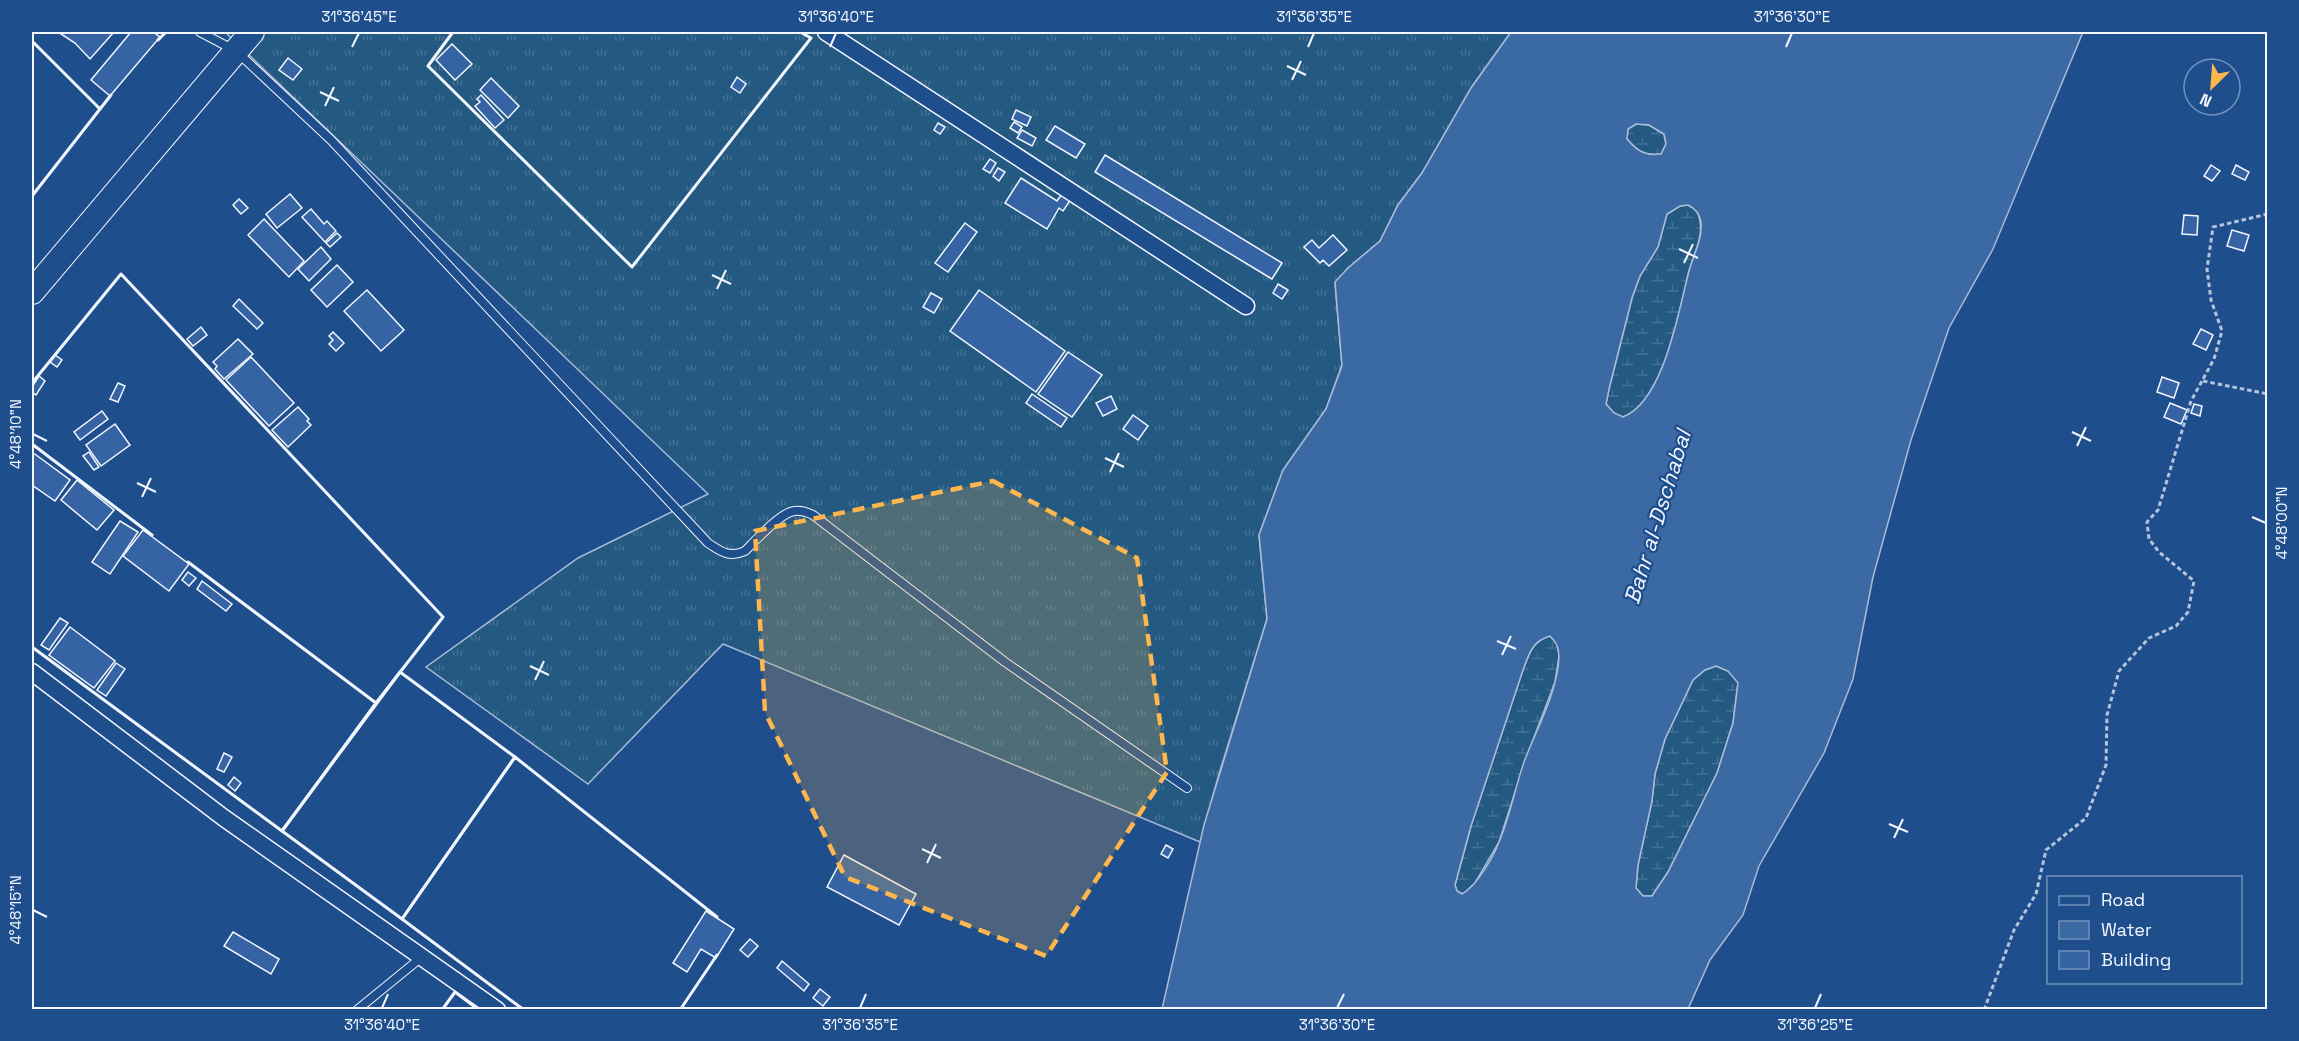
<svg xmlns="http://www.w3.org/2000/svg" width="2299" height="1041" font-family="'Space Grotesk',sans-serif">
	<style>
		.grass { fill: url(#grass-tufts); stroke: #a8bbd7; stroke-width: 1.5 }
		.wetland { fill: url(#wetland-marsh); stroke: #a8bbd7; stroke-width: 1.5 }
		.water { fill: #3b69a3; stroke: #a8bbd7; stroke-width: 1.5; fill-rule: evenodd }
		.building { fill: #3563a3; stroke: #f2f6ff; stroke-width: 1.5 }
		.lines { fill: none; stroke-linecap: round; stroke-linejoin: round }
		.lane-casing { stroke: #f2f6ff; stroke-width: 10 }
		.street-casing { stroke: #f2f6ff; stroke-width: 19 }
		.secondary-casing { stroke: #f2f6ff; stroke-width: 26 }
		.path { stroke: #b3c4dc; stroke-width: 3; stroke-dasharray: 4.5 3; stroke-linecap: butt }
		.lane { stroke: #1f4e8c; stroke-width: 8 }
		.street { stroke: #1f4e8c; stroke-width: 16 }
		.secondary { stroke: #1f4e8c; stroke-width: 24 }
		.wall { stroke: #f2f6ff; stroke-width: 3 }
		.marked { fill: #ffb74d; fill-opacity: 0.2; stroke: #ffb74d; stroke-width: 4.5; stroke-dasharray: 12 8; stroke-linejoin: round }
		.ticks { fill: none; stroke: #f2f6ff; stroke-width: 2 }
		.labels { text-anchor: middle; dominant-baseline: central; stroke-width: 4.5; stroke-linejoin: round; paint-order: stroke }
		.water-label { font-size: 22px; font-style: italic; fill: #f2f6ff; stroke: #1f4e8c }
		.neatline { fill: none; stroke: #f2f6ff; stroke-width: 2 }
		.ticks-label { font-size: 15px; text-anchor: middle; fill: #f2f6ff }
	</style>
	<defs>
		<pattern id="grass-tufts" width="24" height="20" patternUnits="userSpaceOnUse" patternTransform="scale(1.5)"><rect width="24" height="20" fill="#245a82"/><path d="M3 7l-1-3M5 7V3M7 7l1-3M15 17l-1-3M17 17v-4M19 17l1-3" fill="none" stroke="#447295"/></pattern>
		<pattern id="wetland-marsh" width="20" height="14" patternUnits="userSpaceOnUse" patternTransform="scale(1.5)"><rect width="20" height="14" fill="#245a82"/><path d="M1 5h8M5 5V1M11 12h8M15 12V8" fill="none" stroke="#447295"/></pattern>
	</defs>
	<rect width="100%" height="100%" fill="#1f4e8c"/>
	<polygon class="grass" points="225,32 1511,32 1471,88 1422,173 1398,205 1380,241 1348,268 1335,283 1342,365 1326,409 1283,470 1259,535 1267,619 1219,774 1200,842 723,644 588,784 426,667 578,558 708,494"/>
	<g class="wetland">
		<path d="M1636 124 1649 125 1664 134 1666 144 1661 154C1643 156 1638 151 1627 139L1628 129Z"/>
		<path d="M1688 205C1696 209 1699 213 1700 222 1703 238 1693 256 1689 271 1679 310 1664 401 1623 417L1614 413 1606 404 1609 389 1632 298 1640 276 1658 247 1667 214 1680 206Z"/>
		<path d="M1550 636 1557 644 1559 656 1555 682 1525 761 1499 842 1475 883 1463 894 1457 891 1455 885 1471 826 1523 670C1529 654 1532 641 1550 636Z"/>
		<polygon points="1716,666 1728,671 1738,682 1733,723 1717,773 1668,872 1652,896 1643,896 1636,888 1638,865 1652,801 1655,774 1665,739 1693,680 1705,670"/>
	</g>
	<path class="water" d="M1511 32H2083L1993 249 1949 328 1911 440 1873 577 1853 679 1824 753 1759 866 1743 915 1710 960 1688 1009H1162L1204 825 1267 619 1259 535 1283 470 1326 409 1342 366 1335 282 1348 268 1380 241 1398 205 1422 173 1471 88ZM1636 124 1649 125 1664 134 1666 144 1661 154C1645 156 1637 151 1627 139L1628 129ZM1688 205C1696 209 1699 213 1701 222 1703 238 1693 256 1689 271 1679 309 1664 402 1623 417L1614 413 1606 404 1609 389 1632 298 1640 276 1658 247 1667 214 1680 206ZM1550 636C1556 642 1559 647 1559 657 1558 691 1536 730 1524 762 1515 788 1510 816 1499 842 1494 856 1476 887 1462 894L1457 891 1455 885 1471 826 1523 670C1529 654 1532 641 1550 636ZM1716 666 1728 671 1738 683 1733 723 1717 773 1668 872 1652 896H1643L1636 888 1638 865 1652 801 1655 774 1665 739 1693 680 1705 670Z"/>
	<g class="building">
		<polygon points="58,32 114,32 90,59 75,43"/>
		<polygon points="131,32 153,32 160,37 110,96 91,80"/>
		<polygon points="452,44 472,64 455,80 436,60"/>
		<polygon points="288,58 302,69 293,80 279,70"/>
		<polygon points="737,77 746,84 740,93 731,87"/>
		<polygon points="491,78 519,106 508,118 480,90"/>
		<polygon points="481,95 504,120 495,128 475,106 480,102 477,99"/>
		<polygon points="1016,110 1031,117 1027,126 1012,119"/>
		<polygon points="1014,122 1022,127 1018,133 1010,128"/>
		<polygon points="938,123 945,127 940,134 934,130"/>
		<polygon points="1055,126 1085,144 1076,158 1046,140"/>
		<polygon points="1022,130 1036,138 1032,146 1017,138"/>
		<polygon points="1105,155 1282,263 1272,279 1095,172"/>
		<polygon points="990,159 996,163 990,173 983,169"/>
		<polygon points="2211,165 2220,171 2212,181 2204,176"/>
		<polygon points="2236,165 2249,172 2245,180 2232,174"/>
		<polygon points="998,168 1005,172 999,181 993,176"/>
		<polygon points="1021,178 1057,201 1062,194 1071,199 1063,211 1059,208 1047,229 1005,203"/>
		<polygon points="290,194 302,208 277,228 266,214"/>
		<polygon points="239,199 248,208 241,214 233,205"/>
		<polygon points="311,209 324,224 327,221 336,231 325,242 302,217"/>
		<polygon points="2184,215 2198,216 2197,235 2182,234"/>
		<polygon points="264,219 304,261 289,277 248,235"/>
		<polygon points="965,223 977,232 948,272 935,263"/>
		<polygon points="2232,230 2249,235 2244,251 2227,246"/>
		<polygon points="337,233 341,237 330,247 326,243"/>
		<polygon points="1333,235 1347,250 1329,266 1323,260 1320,263 1304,247 1312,240 1319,248"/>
		<polygon points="321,247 331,259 309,281 298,269"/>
		<polygon points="337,265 353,282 327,307 311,290"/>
		<polygon points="1278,284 1288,290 1282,299 1273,293"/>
		<polygon points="367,290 404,330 381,351 344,311"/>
		<polygon points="979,290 1065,351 1036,392 950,331"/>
		<polygon points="931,293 942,299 934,313 923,307"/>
		<polygon points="239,299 263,323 257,329 233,306"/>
		<polygon points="201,327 207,335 193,346 187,339"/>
		<polygon points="2201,329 2213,335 2206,350 2193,344"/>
		<polygon points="333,332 344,343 336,351 329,344 333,340 329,336"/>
		<polygon points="238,339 253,354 224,379 215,369 217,366 213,362"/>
		<polygon points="1068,352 1102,375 1072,417 1038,394"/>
		<polygon points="55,355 62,360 57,367 50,362"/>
		<polygon points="251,357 294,403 269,426 226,380"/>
		<polygon points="39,376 45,381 36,395 32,392 32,387"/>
		<polygon points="2162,377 2179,383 2174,398 2157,392"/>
		<polygon points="118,383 125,386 118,402 110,399"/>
		<polygon points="1032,394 1067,418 1061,427 1026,403"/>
		<polygon points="1111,396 1117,409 1103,416 1096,403"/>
		<polygon points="2170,403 2187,410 2181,424 2164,417"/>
		<polygon points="2194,404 2202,406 2200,416 2191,413"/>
		<polygon points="298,407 309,419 307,421 311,425 288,447 272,430"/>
		<polygon points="102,411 108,419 80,440 74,432"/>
		<polygon points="1133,415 1148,426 1138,440 1123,429"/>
		<polygon points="115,424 130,445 101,466 86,445"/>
		<polygon points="32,452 70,480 55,501 32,485"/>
		<polygon points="89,452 99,467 94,470 83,456"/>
		<polygon points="77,480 114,510 97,530 61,500"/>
		<polygon points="120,521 138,532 110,574 92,562"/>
		<polygon points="143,530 189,564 169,591 123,556"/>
		<polygon points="188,572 196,578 189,586 182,580"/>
		<polygon points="202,581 232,604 226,611 197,589"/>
		<polygon points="60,618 68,623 49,650 41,645"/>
		<polygon points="70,627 115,661 94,688 49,655"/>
		<polygon points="116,663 125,669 106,696 97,690"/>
		<polygon points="224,753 232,757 224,772 217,769"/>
		<polygon points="234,777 241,783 235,791 228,785"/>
		<polygon points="1166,845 1173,849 1168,858 1161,854"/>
		<polygon points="844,855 916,894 899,925 827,887"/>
		<polygon points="706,911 734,929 716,958 701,949 687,972 673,963"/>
		<polygon points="233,932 279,959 271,974 224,946"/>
		<polygon points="750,939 758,946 748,957 740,950"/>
		<polygon points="782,961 809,984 804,991 777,968"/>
		<polygon points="820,989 830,997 823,1006 813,998"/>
	</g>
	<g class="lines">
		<defs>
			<g id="lane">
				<path d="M200 32 236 51 331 140 708 543C721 552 730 558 745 551 756 540 780 513 794 511 801 510 807 512 813 515L1005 662 1187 788"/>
				<polyline points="357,1010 423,956"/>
			</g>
			<g id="street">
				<polyline points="826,32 1246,306"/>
				<polyline points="32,672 224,818 497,1010"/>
			</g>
			<polyline id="secondary" points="32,292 252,32"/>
		</defs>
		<use href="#lane" class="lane-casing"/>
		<use href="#street" class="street-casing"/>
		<use href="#secondary" class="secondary-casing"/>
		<g class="path">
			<polyline points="2203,381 2268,394"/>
			<polyline points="2265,479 2268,479"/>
			<polyline points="1984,1010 2014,930 2036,894 2046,850 2086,818 2106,765 2107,715 2119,671 2149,638 2176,626 2188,612 2194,581 2159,552 2149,539 2147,522 2158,510 2191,401 2214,359 2222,331 2211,300 2207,269 2213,227 2268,214"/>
		</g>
		<use href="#lane" class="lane"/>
		<use href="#street" class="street"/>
		<use href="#secondary" class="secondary"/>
		<g class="wall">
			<polyline points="453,32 428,66 632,267 811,38 800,32"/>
			<polyline points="158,40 166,32"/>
			<polyline points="32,41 100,109 32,196"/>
			<polyline points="98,107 100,109 111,95"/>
			<polyline points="32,383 121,274 443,617 376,703 188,562"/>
			<polyline points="32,444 152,535"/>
			<polyline points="32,647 282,831 376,703 375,702"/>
			<polygon points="400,672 515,757 402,919 282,831"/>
			<polyline points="442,1010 455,992 479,1010"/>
			<polyline points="524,1010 402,919 515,757 717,917"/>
			<polyline points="680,1010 717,955"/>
		</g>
	</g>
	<path class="marked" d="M993 481 1137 558 1167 772 1046 956 845 877 765 712 755 531Z"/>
	<path class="ticks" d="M352 47 359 33M830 47 836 33M1308 47 1314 33M1786 47 1792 33M1287 66 1306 75M1292 80 1301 61M320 92 339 101M325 106 334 87M1679 249 1698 258M1684 263 1693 244M712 275 731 284M717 289 726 270M2072 432 2091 441M33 434 47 441M2077 446 2086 427M1105 458 1124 467M1110 472 1119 453M137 483 156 492M142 497 151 478M2252 517 2266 523M1497 641 1516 649M1502 655 1511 636M530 666 549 675M535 680 544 661M1889 824 1908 832M1894 838 1903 819M922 849 941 858M927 863 936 844M33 910 47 917M382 1008 388 994M860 1008 866 994M1337 1008 1344 994M1815 1008 1821 994"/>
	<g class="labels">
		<g class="water-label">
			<text transform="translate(1657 517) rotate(-73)">Bahr al-Dschabal</text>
		</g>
	</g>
	<rect width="2299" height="1041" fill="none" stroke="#1f4e8c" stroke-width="66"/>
	<rect x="2047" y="876" width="195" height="108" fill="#1f4e8c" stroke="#7391ba" stroke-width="1.5"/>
	<rect x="2059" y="896" width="30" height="9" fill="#1f4e8c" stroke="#7391ba" stroke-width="1.5"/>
	<text x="2101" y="906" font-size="18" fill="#f2f6ff">Road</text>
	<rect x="2059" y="921" width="30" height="18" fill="#3b69a3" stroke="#7391ba" stroke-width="1.5"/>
	<text x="2101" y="936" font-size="18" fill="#f2f6ff">Water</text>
	<rect x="2059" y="951" width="30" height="18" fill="#3563a3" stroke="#7391ba" stroke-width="1.5"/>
	<text x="2101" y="966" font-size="18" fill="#f2f6ff">Building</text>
	<g transform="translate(2212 87) rotate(205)"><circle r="28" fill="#1f4e8c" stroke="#7391ba" stroke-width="1.5"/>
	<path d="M0-4.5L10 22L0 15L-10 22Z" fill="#ffb74d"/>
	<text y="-9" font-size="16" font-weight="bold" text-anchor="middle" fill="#f2f6ff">N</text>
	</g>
	<rect x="33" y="33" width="2233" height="975" class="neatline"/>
	<g class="ticks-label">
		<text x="359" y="22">31°36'45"E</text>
		<text x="836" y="22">31°36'40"E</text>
		<text x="1314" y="22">31°36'35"E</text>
		<text x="1792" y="22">31°36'30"E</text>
		<text transform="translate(16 434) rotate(-90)" y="5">4°48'10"N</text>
		<text transform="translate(2282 523) rotate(-90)" y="5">4°48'00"N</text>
		<text transform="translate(16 910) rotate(-90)" y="5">4°48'15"N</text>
		<text x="382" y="1030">31°36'40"E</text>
		<text x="860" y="1030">31°36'35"E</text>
		<text x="1337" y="1030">31°36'30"E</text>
		<text x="1815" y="1030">31°36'25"E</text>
	</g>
</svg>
